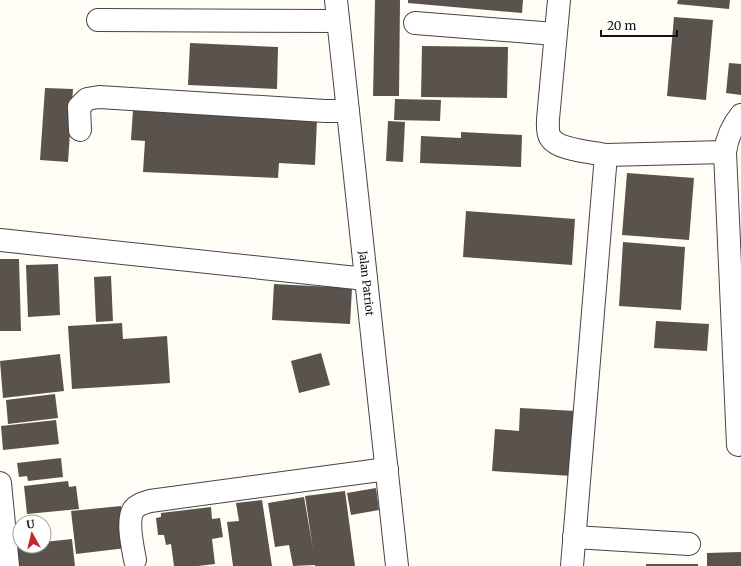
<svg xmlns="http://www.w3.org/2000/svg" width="741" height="566" font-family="Merriweather,serif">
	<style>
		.building { fill: #5a524d }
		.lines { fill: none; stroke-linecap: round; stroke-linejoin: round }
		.minor-casing { stroke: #444; stroke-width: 24 }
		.minor { stroke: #fff; stroke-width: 22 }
		.labels { text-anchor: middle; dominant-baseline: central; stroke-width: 4; stroke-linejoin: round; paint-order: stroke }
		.street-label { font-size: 11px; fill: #111; stroke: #fff }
	</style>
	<rect width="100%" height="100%" fill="#fffdf5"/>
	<g class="building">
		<polygon points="375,0 400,0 399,96 373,96"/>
		<polygon points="408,0 523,0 522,13 408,3"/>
		<polygon points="678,0 730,0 729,9 677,4"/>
		<polygon points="674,17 713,20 706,100 667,96"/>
		<polygon points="190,43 278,47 277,89 188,85"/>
		<polygon points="422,46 508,47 507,98 421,97"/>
		<polygon points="729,63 741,64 741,95 726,93"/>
		<polygon points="45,88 73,89 68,162 40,160"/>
		<polygon points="395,99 441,100 440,121 394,120"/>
		<polygon points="133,110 317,119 315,165 279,163 278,178 143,172 145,141 131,140"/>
		<polygon points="388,121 405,122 403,162 386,161"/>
		<polygon points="461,132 522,135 521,167 420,163 421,136 461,138"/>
		<polygon points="627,173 694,178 689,240 622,235"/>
		<polygon points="466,211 575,219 572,265 463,257"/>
		<polygon points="623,242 685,247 681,310 619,306"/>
		<polygon points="0,259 19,259 21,331 0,331"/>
		<polygon points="58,264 60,315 28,317 26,265"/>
		<polygon points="111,276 113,321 96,322 94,277"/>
		<polygon points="274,284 352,288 350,324 272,320"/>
		<polygon points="656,321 709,324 707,351 654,348"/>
		<polygon points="122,323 123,339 167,336 170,383 72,389 68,326"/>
		<polygon points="321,353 330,385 299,393 291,361"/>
		<polygon points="60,354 64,391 3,398 0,361"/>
		<polygon points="55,394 58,418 8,424 6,400"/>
		<polygon points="520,408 576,411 572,476 492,471 495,429 519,431"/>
		<polygon points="56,420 59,444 3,450 1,426"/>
		<polygon points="61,458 63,477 28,481 27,476 19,477 17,463"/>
		<polygon points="68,481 69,487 76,486 79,509 27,514 24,486"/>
		<polygon points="376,488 379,510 351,515 347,493"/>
		<polygon points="345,491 355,566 315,566 315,565 293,566 289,545 275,547 268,503 304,497 313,549 305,496"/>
		<polygon points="262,500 272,566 233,566 227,522 239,521 236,503"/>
		<polygon points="121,506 126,548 76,554 71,511"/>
		<polygon points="211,507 212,519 220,518 223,537 212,539 215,564 198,566 174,566 171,544 166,545 164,535 158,535 156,518 161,517 161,513"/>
		<polygon points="72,539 75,566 12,566 9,545 20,544 20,546 44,546 44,542"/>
		<polygon points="741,552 741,566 707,566 707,553"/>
		<rect x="646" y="564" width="52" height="2"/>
	</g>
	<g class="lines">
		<defs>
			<g id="minor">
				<path id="s1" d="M336 0 397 566"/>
				<path d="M559 0 548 119C548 125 547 132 550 137 557 150 592 152 606 155L572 566"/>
				<polyline points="98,20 338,21"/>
				<polyline points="415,23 555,34"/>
				<polyline points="80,130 79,107 87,99 99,97 325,111 348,111"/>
				<polyline points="606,155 725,152"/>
				<polyline points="0,240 366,279"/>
				<path d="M738 445 725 152C727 138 732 126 741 115"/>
				<polyline points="0,483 8,566"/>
				<polyline points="574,537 689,544"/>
				<path d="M135 560C133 548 126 520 134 509 138 504 144 503 150 501L387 469"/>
			</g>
		</defs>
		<use href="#minor" class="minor-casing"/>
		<use href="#minor" class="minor"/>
	</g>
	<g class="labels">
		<g class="street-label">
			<text stroke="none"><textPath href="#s1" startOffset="285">Jalan Patriot</textPath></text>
		</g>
	</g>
	<g transform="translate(32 534) rotate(352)"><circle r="19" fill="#ffffff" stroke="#a0a0a0"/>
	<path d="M0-3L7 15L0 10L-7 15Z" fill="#c4262e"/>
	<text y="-6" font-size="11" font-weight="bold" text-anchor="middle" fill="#111111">U</text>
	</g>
	<path d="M601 30v6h76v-6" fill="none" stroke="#111111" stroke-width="2"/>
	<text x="607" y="30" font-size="12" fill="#111111" stroke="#ffffff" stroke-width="3" paint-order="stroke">20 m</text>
</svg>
